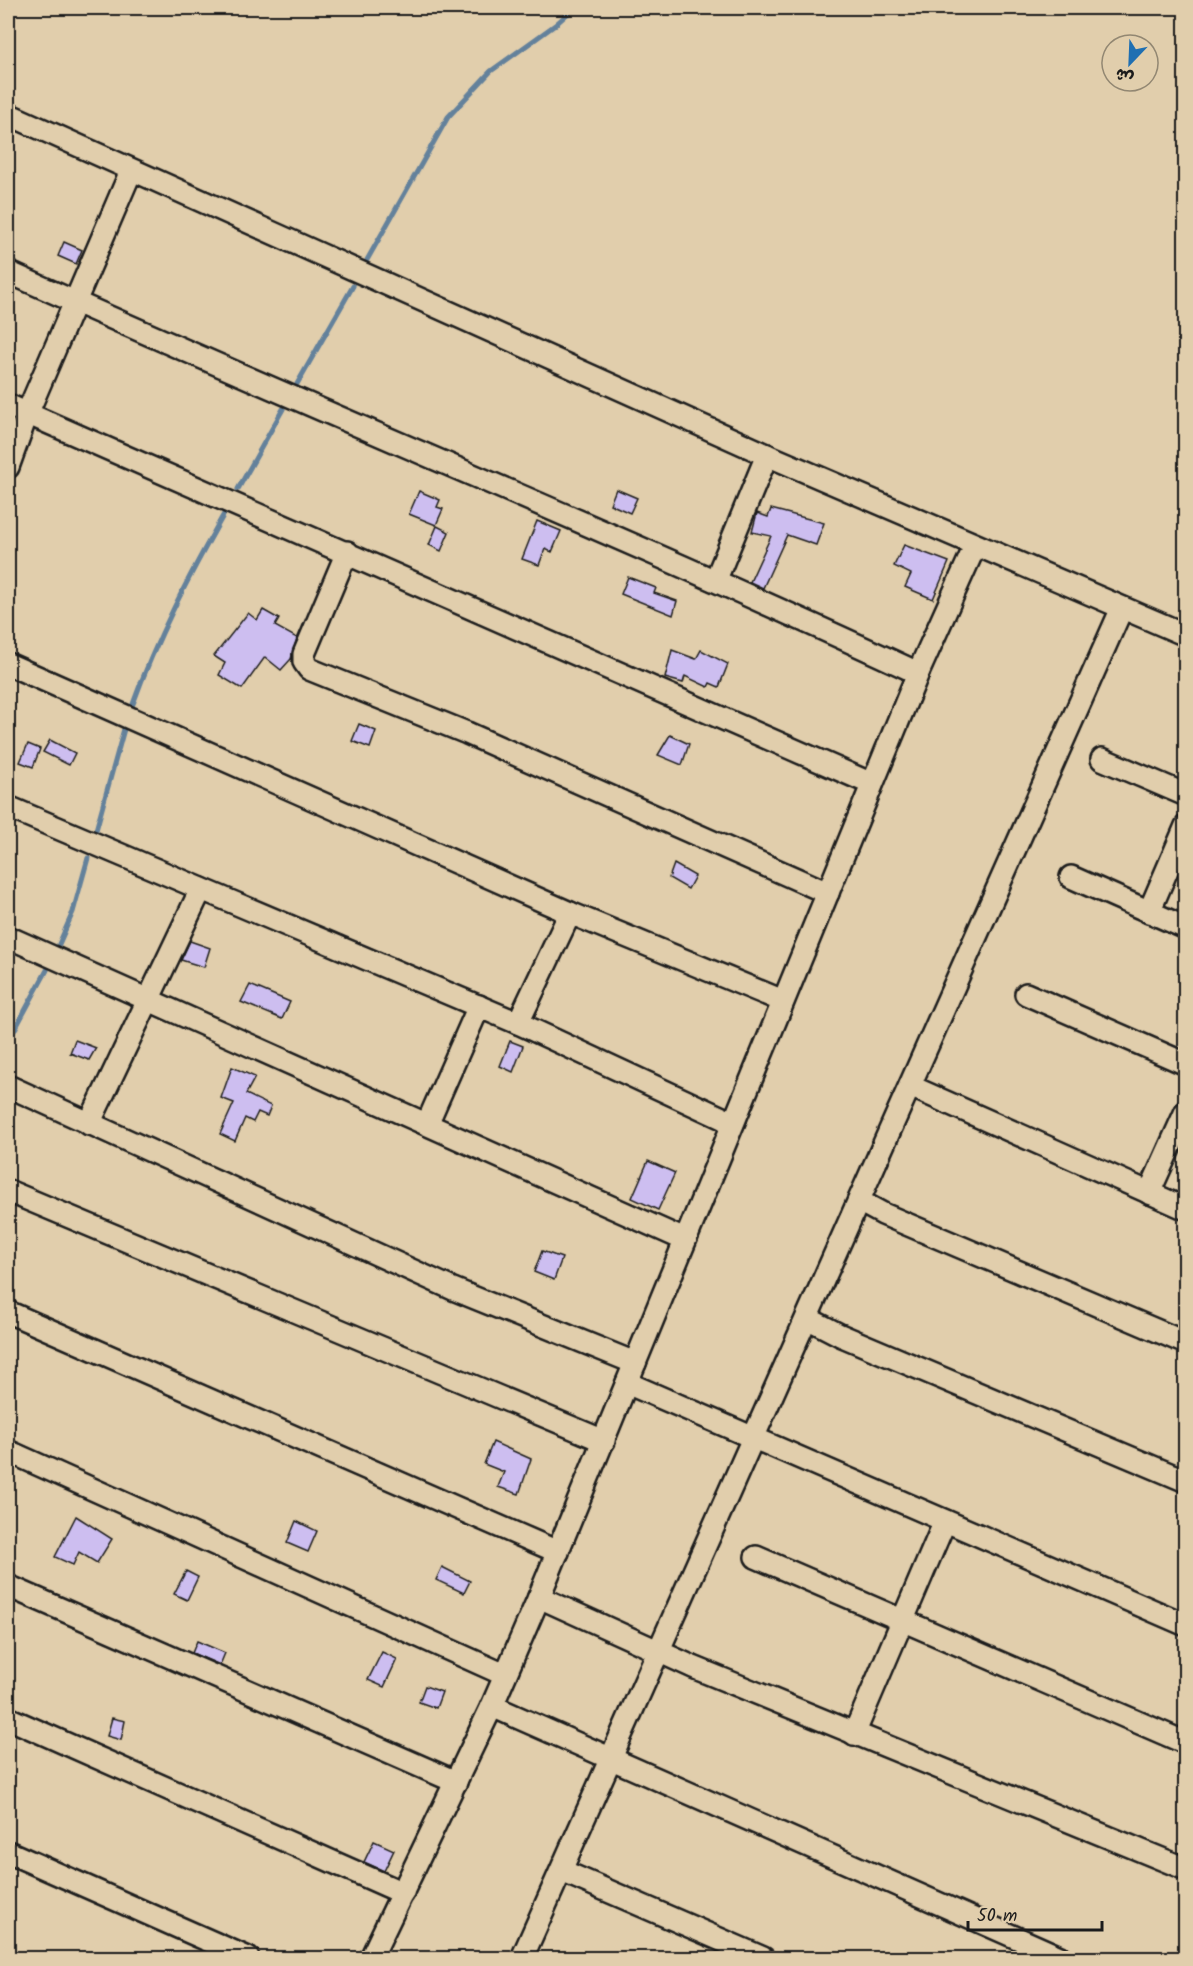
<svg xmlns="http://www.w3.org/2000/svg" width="1193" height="1966" font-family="Kalam,'Playpen Sans Arabic',sans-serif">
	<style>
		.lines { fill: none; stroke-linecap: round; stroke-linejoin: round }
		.stream { stroke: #64819b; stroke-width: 5 }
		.building { fill: #cdbef0; stroke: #1c1c1c; stroke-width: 1.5 }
		.minor-casing { stroke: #1c1c1c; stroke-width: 26 }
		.minor { stroke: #e1ceac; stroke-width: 21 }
	</style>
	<rect width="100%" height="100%" fill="#e1ceac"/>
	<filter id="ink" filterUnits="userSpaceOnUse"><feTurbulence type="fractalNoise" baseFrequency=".0167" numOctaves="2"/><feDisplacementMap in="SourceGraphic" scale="12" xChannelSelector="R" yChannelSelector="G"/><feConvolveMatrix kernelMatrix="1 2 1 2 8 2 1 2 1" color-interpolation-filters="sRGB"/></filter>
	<g filter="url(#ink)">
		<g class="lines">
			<g class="stream">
				<polyline points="367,260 448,117 491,71 555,25 574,8"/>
				<polyline points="297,384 353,286"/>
				<polyline points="238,489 283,409"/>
				<path d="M133 704C157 637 189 576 224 514"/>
				<polyline points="96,830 124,729"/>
				<polyline points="59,944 73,912 88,858"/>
				<polyline points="8,1042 47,970"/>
			</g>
		</g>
		<g class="building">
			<polygon points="64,242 82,250 76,264 58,256"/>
			<polygon points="616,489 637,498 630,513 610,504"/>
			<polygon points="419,491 440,500 437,507 443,509 436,525 409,514"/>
			<polygon points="771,509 824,523 816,545 787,535 763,588 750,582 771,536 752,532 757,513 768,517"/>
			<polygon points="537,521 561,531 552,552 545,549 539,565 522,559"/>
			<polygon points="437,526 449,532 441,551 429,545"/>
			<polygon points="904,545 949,562 933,599 905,587 911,574 894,566"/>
			<polygon points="628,577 656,588 654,593 677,601 673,615 621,594"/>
			<polygon points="263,610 279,619 275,626 297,638 291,659 281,670 265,657 242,689 219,675 225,663 214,656 248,613 257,620"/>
			<polygon points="672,650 696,659 701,650 728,664 719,687 710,683 708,687 685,676 683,683 665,678"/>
			<polygon points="359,724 376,731 370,748 352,741"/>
			<polygon points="670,735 689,744 682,765 658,755"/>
			<polygon points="50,740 75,753 69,765 43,752"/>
			<polygon points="28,744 40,749 33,767 20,762"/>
			<polygon points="674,864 695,876 688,889 669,878"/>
			<polygon points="190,941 210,948 204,967 181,960"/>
			<polygon points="250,985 290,1002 282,1019 241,1002"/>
			<polygon points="75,1040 96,1048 89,1060 70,1053"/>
			<polygon points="510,1041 523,1046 513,1072 500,1066"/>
			<polygon points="232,1067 255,1077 246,1094 271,1106 267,1116 258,1112 253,1122 245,1118 235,1141 220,1134 234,1103 221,1098"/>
			<polygon points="648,1161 675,1173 658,1210 632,1198"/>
			<polygon points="542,1251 562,1258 554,1280 534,1272"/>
			<polygon points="493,1442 531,1459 519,1494 498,1487 504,1472 484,1464"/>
			<polygon points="76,1516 112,1539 97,1563 79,1552 73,1565 55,1557"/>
			<polygon points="296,1521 317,1531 308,1552 287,1543"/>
			<polygon points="442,1567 470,1581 464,1593 436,1580"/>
			<polygon points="186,1571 198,1577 187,1600 174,1594"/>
			<polygon points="197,1641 225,1653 220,1665 192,1653"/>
			<polygon points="382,1652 397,1659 384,1687 368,1680"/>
			<polygon points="425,1686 442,1692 436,1708 419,1702"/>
			<polygon points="112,1718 125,1721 121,1740 107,1736"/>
			<polygon points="374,1841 394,1850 384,1871 364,1862"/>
		</g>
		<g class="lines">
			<defs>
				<g id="minor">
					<polyline points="8,114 767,455 1186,635"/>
					<path d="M8 272C310 408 617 533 918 673"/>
					<polyline points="8,405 872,784"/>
					<polyline points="8,467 27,414 131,171"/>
					<polyline points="347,552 304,654 304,662 309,669 467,733 828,893"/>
					<polyline points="716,579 767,455"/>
					<polyline points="8,664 570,913 783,1001"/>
					<polyline points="1102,759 1186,795"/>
					<polyline points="8,807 518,1023 733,1123"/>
					<polyline points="1071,877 1186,928"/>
					<polyline points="1149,912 1186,826"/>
					<polyline points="8,937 685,1240"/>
					<polyline points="1026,994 1186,1064"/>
					<polyline points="518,1023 570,913"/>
					<polyline points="8,1086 453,1289 635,1363"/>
					<polyline points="910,1086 1186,1209"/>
					<polyline points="89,1124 201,889"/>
					<polyline points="427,1124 479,1006"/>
					<polyline points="8,1191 604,1441"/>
					<polyline points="1149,1193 1186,1111"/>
					<polyline points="859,1201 883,1214 1186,1343"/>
					<polyline points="8,1312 558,1552"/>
					<polyline points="807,1318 840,1335 1186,1481"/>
					<polyline points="627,1383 1186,1625"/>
					<polyline points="8,1451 505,1675"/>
					<polyline points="756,1557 1186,1743"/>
					<polyline points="8,1586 456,1782"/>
					<polyline points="539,1597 693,1667 1186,1869"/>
					<polyline points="492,1706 1062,1958"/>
					<polyline points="8,1718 403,1893"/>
					<polyline points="854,1734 945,1521"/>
					<polyline points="8,1852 248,1958"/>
					<polyline points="562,1871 763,1958"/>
					<polyline points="371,1958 492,1706 539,1597 918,673 975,546"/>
					<polyline points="522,1958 1122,608"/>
				</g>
			</defs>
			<use href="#minor" class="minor-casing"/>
			<use href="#minor" class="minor"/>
		</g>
	</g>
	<rect width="1193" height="1966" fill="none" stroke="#e1ceac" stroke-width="30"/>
	<rect x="15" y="15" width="1163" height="1936" fill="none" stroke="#1c1c1c" stroke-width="2" filter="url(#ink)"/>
	<g transform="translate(1130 63) rotate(203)"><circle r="28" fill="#e1ceac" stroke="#928772" stroke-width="1.5"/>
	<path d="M0-4.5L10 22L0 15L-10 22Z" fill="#1f6fb2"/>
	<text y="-9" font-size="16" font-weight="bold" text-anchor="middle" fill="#1c1c1c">ش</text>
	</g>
	<path d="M968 1921v9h134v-9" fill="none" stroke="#1c1c1c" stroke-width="3"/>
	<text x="977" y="1921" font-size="18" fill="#1c1c1c" stroke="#e1ceac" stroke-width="4.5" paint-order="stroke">50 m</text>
</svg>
